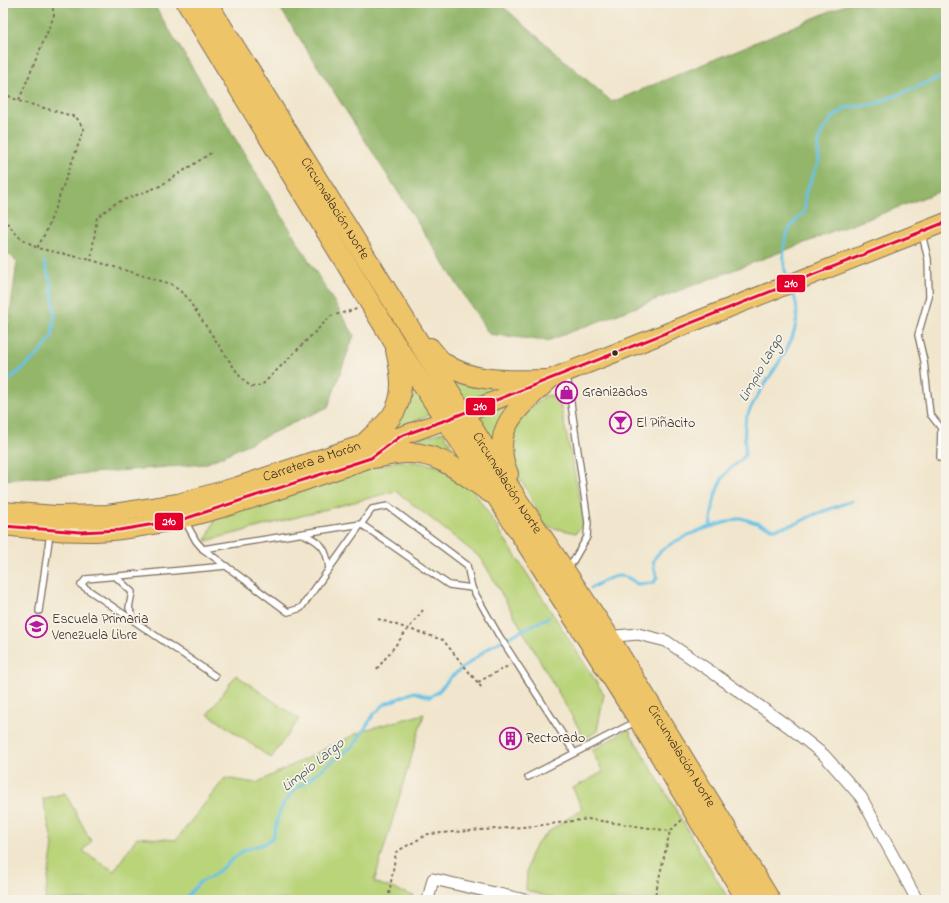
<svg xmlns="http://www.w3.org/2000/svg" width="949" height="903" font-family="'Indie Flower',sans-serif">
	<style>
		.green { fill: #bad47a; stroke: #7a7f4c }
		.forest { fill: #93b66a; stroke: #677044 }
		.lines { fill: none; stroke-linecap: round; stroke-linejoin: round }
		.stream { stroke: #67c2e5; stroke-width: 3 }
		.lane-casing { stroke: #7b6c5b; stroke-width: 8 }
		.street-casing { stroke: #7b6c5b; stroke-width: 13 }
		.primary-casing { stroke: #7b6c5b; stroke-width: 20 }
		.highway-casing { stroke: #7b6c5b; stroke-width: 22 }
		.path { stroke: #7b6c5b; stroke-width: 2; stroke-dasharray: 3 3; stroke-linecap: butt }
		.lane { stroke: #fff; stroke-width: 5.5 }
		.street { stroke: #fff; stroke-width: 11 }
		.primary { stroke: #eec469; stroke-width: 18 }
		.highway { stroke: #eec469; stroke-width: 20 }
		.bus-1-casing { stroke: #f7f3e8; stroke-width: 6 }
		.bus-1 { stroke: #e4002b; stroke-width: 3 }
		.bus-dot { fill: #3b2a1e; stroke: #f7f3e8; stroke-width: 1.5 }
		.labels { text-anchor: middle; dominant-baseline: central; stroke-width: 3.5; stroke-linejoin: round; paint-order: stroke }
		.street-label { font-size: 14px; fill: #3b2a1e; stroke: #f7f3e8 }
		.poi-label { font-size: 14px; fill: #3b2a1e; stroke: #f7f3e8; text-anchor: start }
		.water-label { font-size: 15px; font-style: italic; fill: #48585a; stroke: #f7f3e8 }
		.line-badge { stroke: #f7f3e8; stroke-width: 1.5 }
		.badge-label { font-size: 11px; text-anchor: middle; font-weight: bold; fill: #fff }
	</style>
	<rect width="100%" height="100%" fill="#f7f3e8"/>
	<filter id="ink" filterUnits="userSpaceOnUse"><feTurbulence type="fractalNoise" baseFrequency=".025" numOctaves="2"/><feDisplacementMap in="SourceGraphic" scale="8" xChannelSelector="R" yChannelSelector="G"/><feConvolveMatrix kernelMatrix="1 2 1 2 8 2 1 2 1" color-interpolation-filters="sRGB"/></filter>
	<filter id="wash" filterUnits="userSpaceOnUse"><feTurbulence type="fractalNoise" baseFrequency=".012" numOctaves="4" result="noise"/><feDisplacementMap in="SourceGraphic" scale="16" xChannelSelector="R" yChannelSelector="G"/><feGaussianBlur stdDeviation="0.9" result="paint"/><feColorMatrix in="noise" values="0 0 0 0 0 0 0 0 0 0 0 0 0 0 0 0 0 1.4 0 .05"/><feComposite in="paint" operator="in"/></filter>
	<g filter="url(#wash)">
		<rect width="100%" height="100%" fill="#f1e6cd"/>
		<g class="green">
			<polygon points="406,370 433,414 381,434"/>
			<polygon points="450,371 501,386 460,403"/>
			<polygon points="553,395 559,399 583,514 583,524 576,533 545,526 522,481 517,483 513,475 510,426 545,396"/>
			<polygon points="519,400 494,456 472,419"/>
			<polygon points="443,432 468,472 403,446 420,438"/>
			<polygon points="397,461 423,463 446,468 474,491 604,694 597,731 585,739 481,558 396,491 206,541 217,514"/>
			<polygon points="236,675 299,719 271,758 208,714"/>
			<polygon points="424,714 374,882 414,896 412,900 45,900 53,845 43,799 65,793 91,841 83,851 114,871 137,837 176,840 225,778 256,783 364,730"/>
			<path d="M628 729 729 900H558L526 890C527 877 526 863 532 852 541 833 565 821 582 809L573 788 603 772 592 751Z"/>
		</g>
		<g class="forest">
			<polygon points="3,3 153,3 354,335 328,407 205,464 3,480 3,368 17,262 3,248"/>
			<polygon points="277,3 499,3 612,102 850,3 946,3 946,189 547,341 489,334"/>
		</g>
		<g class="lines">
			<g class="stream">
				<path d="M788 279C782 267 782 242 789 230 793 223 799 217 805 211V194L819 161 818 148 821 134 832 118 846 108 875 104 946 75"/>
				<polyline points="3,385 39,354 52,337 55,313 50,280 44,262"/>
				<polyline points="710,527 741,518 775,529 798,523 813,515 852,501"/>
				<path d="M591 588C609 578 620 569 637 584L653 583 657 578C656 573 652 565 654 560 659 546 696 531 710 527 713 508 714 486 728 471 734 465 740 462 745 455 746 445 743 427 746 419 761 376 813 339 792 290"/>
				<polyline points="184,900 200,882 211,877 244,850 266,843 273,837 279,813 284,803 296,789 354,745 374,714 385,704 414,692 430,697 439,691 451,677 491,646 549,617"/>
			</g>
		</g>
	</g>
	<g filter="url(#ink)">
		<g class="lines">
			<defs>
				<g id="lane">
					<polyline points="922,234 928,259 929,297 918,335 924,361 930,414 941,428 940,458"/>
					<polyline points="567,375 588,522 587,537 568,570"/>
					<polyline points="185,521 196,541 203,549 288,612 301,608 372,509 388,506 467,565 472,588 498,634 574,752"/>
					<path d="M303 534C321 542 327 548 329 569"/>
					<polyline points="203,549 361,524 449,585 472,588"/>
					<polyline points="116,577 132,592 129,608 135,621"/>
					<polyline points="39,611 50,533"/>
					<polyline points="215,676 81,585 86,579 226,566"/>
					<polyline points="528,777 637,721"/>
				</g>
				<g id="street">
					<polyline points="605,637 638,634 666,641 713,673 789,727 824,755 861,797 917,900"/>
					<polyline points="428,900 433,879 525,900"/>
				</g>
				<g id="primary">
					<path id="s1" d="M3 511 56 515 108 514 178 503 238 486 364 444 401 436 446 420 946 222"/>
					<path d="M3 526C42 530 82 535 121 530 207 519 289 486 371 458L383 450"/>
				</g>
				<g id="highway">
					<polyline points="187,3 394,342 497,497 639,720 747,900"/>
					<path id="s2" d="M207 3 463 413 518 501 605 631 770 900"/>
					<path d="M430 348C434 353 439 360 445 364 475 384 513 380 548 380"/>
					<path d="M364 444C372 435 384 427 391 417 406 397 401 373 396 350"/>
					<path d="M371 458C383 457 395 453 407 453 441 452 465 476 491 493"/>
					<path d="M508 474C489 428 518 409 548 380"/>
				</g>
			</defs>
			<use href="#lane" class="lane-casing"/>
			<use href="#street" class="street-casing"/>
			<use href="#primary" class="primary-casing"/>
			<use href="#highway" class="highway-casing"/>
			<g class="path">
				<polyline points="3,93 19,101 76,117 84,129 47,230 37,248"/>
				<polyline points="19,100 54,16 52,3"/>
				<polyline points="211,153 160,186 116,203 97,217 91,260 171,284 185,295 241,378 251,387 262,385 331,316 357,309"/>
				<polyline points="3,218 18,236 37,248 91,260"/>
				<polyline points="378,619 443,640 482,688"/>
				<polyline points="377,669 423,610"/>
				<polyline points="478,682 510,665"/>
				<polyline points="388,900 396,852 428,834 535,826 588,819 670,831"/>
				<polyline points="654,900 670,831 683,819"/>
			</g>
			<use href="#lane" class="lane"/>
			<use href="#street" class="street"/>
			<use href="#primary" class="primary"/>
			<use href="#highway" class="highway"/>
			<defs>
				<polyline id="bus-1" points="3,526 80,532 120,530 184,519 371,458 401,436 446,420 946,222"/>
			</defs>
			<use href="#bus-1" class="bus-1-casing"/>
			<use href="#bus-1" class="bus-1"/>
		</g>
	</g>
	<defs>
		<symbol id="shop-ring" viewBox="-11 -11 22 22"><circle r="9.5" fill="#f7f3e8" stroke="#b5179e" stroke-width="1.5"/><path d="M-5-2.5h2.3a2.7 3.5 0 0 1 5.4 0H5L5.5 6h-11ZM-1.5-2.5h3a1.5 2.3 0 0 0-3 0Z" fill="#b5179e"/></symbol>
		<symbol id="bar-ring" viewBox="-11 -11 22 22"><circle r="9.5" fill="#f7f3e8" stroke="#b5179e" stroke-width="1.5"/><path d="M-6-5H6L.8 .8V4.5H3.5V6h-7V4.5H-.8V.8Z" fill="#b5179e"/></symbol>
		<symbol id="school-ring" viewBox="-11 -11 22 22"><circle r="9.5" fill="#f7f3e8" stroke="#b5179e" stroke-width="1.5"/><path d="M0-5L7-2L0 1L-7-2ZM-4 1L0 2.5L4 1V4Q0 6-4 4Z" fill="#b5179e"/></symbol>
		<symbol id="building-ring" viewBox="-11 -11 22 22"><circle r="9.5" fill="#f7f3e8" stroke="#b5179e" stroke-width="1.5"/><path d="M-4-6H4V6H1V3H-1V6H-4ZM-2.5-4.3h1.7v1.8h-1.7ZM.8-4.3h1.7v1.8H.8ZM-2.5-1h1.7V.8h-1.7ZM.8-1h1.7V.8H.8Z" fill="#b5179e"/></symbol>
	</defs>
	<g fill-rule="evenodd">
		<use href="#shop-ring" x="554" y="380" width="25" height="25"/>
		<use href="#bar-ring" x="608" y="410" width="25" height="25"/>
		<use href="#school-ring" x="24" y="614" width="25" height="25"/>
		<use href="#building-ring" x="498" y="726" width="25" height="25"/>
	</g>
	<circle class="bus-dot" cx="615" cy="353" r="3.5"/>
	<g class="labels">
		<g class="street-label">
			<text stroke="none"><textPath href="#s2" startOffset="242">Circunvalación Norte</textPath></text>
			<text stroke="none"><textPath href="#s1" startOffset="316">Carretera a Morón</textPath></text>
			<text stroke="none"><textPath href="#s2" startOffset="566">Circunvalación Norte</textPath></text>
			<text stroke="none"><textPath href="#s2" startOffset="890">Circunvalación Norte</textPath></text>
		</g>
		<g class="poi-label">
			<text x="582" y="392">Granizados</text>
			<text x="636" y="423">El Piñacito</text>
			<text x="52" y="619">Escuela Primaria<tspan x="52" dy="16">Venezuela Libre</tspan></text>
			<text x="526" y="738">Rectorado</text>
		</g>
		<g class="water-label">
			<text transform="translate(761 368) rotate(-60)">Limpio Largo</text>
			<text transform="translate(313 765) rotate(-39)">Limpio Largo</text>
		</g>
	</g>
	<g class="line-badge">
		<rect x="776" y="274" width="30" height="19" rx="4" fill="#e4002b"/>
		<rect x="465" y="397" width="31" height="19" rx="4" fill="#e4002b"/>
		<rect x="154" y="512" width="30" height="19" rx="4" fill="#e4002b"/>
	</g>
	<g class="badge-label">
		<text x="791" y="287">210</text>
		<text x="480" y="410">210</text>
		<text x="169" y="525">210</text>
	</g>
	<rect width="949" height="903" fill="none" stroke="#f7f3e8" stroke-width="16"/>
</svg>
